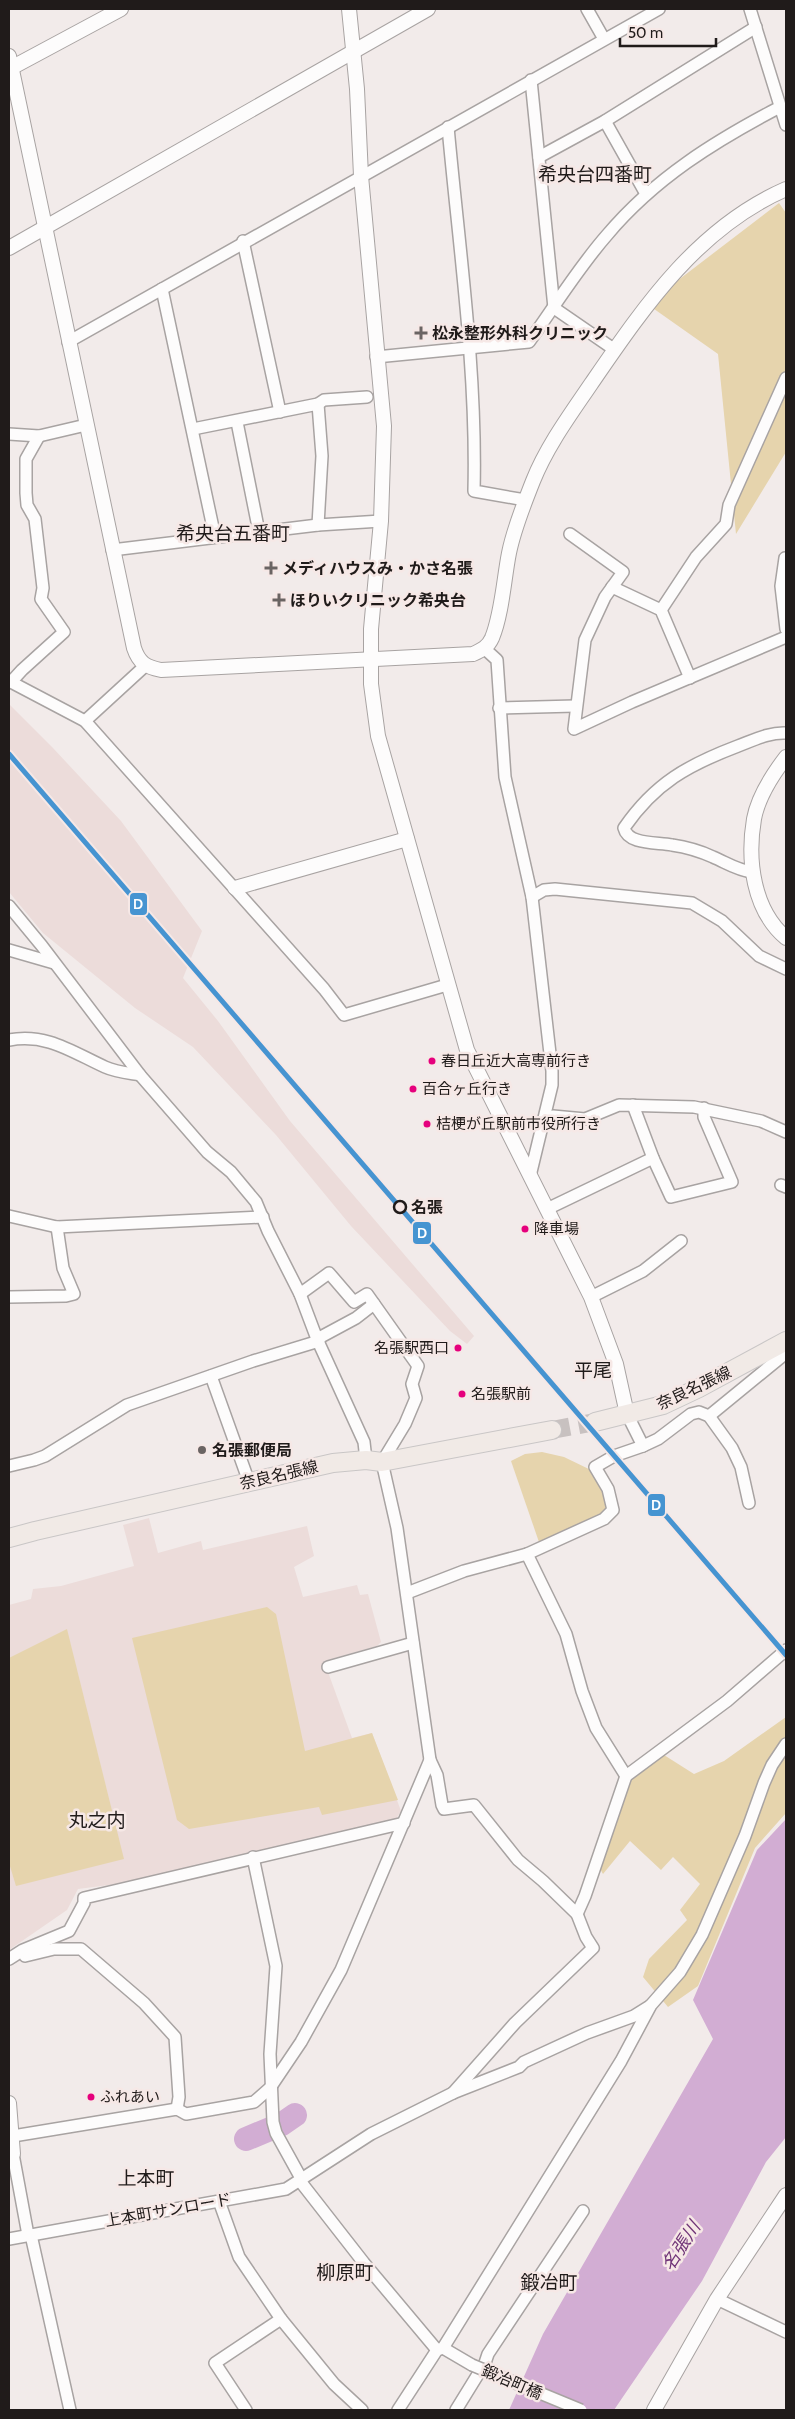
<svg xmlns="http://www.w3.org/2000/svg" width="795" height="2419" font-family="Cabin,'Noto Sans JP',sans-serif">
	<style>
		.built { fill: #ecdcda }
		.green { fill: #e6d4ad }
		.water { fill: #d2add3 }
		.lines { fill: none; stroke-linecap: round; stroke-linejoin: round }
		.river { stroke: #d2add3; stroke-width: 24 }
		.primary-tunnel { stroke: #c8c1c0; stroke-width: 18; stroke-dasharray: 18 9; stroke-linecap: butt }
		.minor-casing { stroke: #a8a3a2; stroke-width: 14 }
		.tertiary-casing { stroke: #a8a3a2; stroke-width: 16 }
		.primary-casing { stroke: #c9c6c6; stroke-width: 20 }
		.minor { stroke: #fdfcfc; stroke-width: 11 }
		.tertiary { stroke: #fdfcfc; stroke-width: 14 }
		.primary { stroke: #f1eae6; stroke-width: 18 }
		.minor-bridge-casing { stroke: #a8a3a2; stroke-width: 14; stroke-linecap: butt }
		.minor-bridge { stroke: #fdfcfc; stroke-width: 11 }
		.rail-1-casing { stroke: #f6e8e6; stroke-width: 9 }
		.rail-1 { stroke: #4694d1; stroke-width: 5 }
		.poi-dot { fill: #6a6463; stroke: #f6e8e6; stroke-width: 2 }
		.bus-dot { fill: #e5007d; stroke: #f6e8e6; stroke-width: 2 }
		.stop-dot { fill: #f6e8e6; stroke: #201b1a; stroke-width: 2.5 }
		.labels { text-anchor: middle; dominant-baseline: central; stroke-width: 5; stroke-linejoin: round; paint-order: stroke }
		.bus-label { font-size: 15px; fill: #201b1a; stroke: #f6e8e6; text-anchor: start }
		.poi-label { font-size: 16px; font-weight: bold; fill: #201b1a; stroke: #f6e8e6; text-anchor: start }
		.stop-label { font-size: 16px; font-weight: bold; fill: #201b1a; stroke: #f6e8e6; text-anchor: start }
		.street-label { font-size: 16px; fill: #201b1a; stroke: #f6e8e6 }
		.water-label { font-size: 18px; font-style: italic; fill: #713578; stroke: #f6e8e6 }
		.quarter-label { font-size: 19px; fill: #201b1a; stroke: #f6e8e6 }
		.line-badge { stroke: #f6e8e6; stroke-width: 2 }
		.badge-label { font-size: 14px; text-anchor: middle; font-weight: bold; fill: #fff }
	</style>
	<rect width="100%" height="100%" fill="#f2ebea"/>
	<g class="built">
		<polygon points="9,704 53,748 121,821 202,931 183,978 218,1021 290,1121 474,1336 467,1344 450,1331 351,1226 276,1135 193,1047 135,1008 43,933 9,892"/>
		<polygon points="149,1518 158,1553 201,1541 203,1550 307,1526 314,1556 294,1567 303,1597 357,1585 360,1595 368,1594 381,1642 377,1646 324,1661 352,1738 372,1733 401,1811 396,1819 140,1881 78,1889 67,1910 9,1950 9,1605 31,1599 33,1589 61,1586 134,1566 123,1525"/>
	</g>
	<g class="green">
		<polygon points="779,203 786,213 786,452 736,534 718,354 647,304"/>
		<polygon points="542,1452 564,1457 593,1471 608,1506 604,1514 540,1545 511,1461 525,1454"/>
		<polygon points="267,1607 276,1614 305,1751 372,1733 398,1800 322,1815 319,1807 189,1829 177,1820 132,1638"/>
		<polygon points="67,1629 124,1859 16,1886 9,1863 9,1658"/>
		<polygon points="786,1717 786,1813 755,1848 698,1986 668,2007 643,1977 649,1959 687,1920 680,1910 700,1884 673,1857 661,1870 630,1841 603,1874 599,1867 629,1782 664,1755 694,1774 724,1761"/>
	</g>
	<polygon class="water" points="786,1819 786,2137 766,2162 702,2281 614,2410 509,2410 543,2334 713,2039 693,2000 757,1850"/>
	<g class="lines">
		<polyline class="river" points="246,2139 282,2124 295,2115"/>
		<polyline class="primary-tunnel" points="552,1430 595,1422"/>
		<defs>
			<g id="minor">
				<polyline points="587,9 604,39"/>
				<polyline points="750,9 786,125"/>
				<polyline points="531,80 554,308"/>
				<polyline points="605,121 646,194"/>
				<path d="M448 127C459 248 477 370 474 491L525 500"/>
				<polyline points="539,157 605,121 756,27"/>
				<polyline points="243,241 280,412"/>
				<polyline points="162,289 215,537"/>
				<polyline points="554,308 615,350"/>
				<polyline points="68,342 659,9"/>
				<path d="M376 357 529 342C555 306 578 268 607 235 655 178 715 141 780 107"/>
				<polyline points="318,404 322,456 318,525"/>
				<polyline points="237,422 259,532"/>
				<polyline points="193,429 318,404 324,400 367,397"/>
				<polyline points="9,434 39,436 86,425"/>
				<polyline points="570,534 623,572 605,597 585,640 574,729 632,702 786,637"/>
				<polyline points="112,550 318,525 381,521"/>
				<polyline points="785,558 781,586 786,629"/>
				<polyline points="612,587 661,610 690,678"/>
				<polyline points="661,610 696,557 726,524 729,505 786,378"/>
				<polyline points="485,649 497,660 505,777 532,897 552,1071 552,1085 530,1176"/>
				<polyline points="9,681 85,721 324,989 344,1015 447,985"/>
				<polyline points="11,682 22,670 64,632 41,599 43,588 35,519 27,505 26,493 26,459 39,436"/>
				<polyline points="499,708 575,706"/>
				<polyline points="85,721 145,666"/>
				<path d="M752 872C737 870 727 863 713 857 700 851 686 847 672 845 657 842 628 845 624 828 655 783 688 765 738 746 754 740 770 732 786 733"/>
				<polyline points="532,897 544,890 555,889 692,903 722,921 759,956 786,969"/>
				<polyline points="9,906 42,946 140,1075 207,1152 231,1172 256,1202 268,1231 300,1294 317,1339 364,1442 366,1460"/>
				<polyline points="9,950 54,963"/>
				<path d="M9 1040C47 1033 72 1052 105 1067 116 1072 128 1073 140 1075"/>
				<polyline points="633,1105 653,1158"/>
				<polyline points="545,1118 553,1116 585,1119 619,1105 694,1107 761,1121 786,1132"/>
				<polyline points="781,1185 786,1187"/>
				<polyline points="547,1209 653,1158 671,1197 732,1182 704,1117 704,1108"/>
				<polyline points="9,1216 57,1227 263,1217"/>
				<polyline points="300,1294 329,1273 354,1302 367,1294 418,1366 412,1384 416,1398 405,1424 382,1462 397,1528 430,1760 437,1775 442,1805 444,1809 474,1805 518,1860 543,1881 577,1914 586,1937 593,1948 515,2023 453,2093"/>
				<polyline points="9,1297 66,1296 74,1294 63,1268 57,1227"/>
				<polyline points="591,1297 643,1271 681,1241"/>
				<polyline points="317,1339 356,1318 374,1304"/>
				<polyline points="211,1376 249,1482"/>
				<polyline points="627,1414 643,1446 658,1439 691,1414 699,1412 709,1416 732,1448 741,1467 749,1503"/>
				<polyline points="709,1416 786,1353"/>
				<polyline points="9,1466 34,1460 45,1456 127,1405 253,1361 319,1341"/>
				<polyline points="527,1554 566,1634 582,1691 596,1728 626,1776"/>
				<polyline points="407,1593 464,1571 527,1554 604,1519 613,1510 608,1489 595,1467 614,1456 643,1446"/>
				<polyline points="328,1667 413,1643"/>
				<polyline points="253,1857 276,1966 270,2054 273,2122 276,2133 302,2180"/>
				<polyline points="577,1914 585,1896 626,1776 727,1701 786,1650"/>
				<polyline points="25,1956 54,1949 81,1949 144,2003 175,2037 179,2097 177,2109"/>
				<polyline points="9,1959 23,1950 69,1931 84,1903 84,1898 404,1823"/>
				<polyline points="13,2136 177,2109 186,2114 254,2102 270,2088 301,2042 341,1970 430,1760"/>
				<polyline points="9,2154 13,2154 28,2235"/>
				<polyline points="300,2181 364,2263 437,2350"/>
				<polyline points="219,2201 239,2257 281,2319"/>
				<polyline points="31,2235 70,2410"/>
				<polyline points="9,2239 286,2189 371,2134 453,2093 519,2067 524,2062 587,2033 634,2016 650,2006"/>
				<polyline points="717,2299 786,2332"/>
				<polyline points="443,2348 472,2365"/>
				<polyline points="246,2410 215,2363 281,2319 334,2384 362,2410"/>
				<polyline points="398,2410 437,2350 443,2348 621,2061 651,2005 680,1972 702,1935 745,1836 764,1783 772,1765 786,1744"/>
				<polyline points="456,2410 485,2363 488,2354 583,2211"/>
			</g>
			<g id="tertiary">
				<polyline points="349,9 357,89 361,176 384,426 381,521 371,629 371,684 378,736 467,1050 591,1297 616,1364 627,1414"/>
				<path d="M9 56 134 648C139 663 146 667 161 670L473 654C482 650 488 647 492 638 502 614 504 578 509 553 514 528 524 504 533 481 547 446 570 415 591 384 644 307 697 228 786 189"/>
				<polyline points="11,68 121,9"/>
				<polyline points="9,248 428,9"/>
				<path d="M786 757C773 774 758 797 754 819 747 860 753 910 786 938"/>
				<polyline points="235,888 407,839"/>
				<polyline points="9,2103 13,2154"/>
				<polyline points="654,2410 717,2299 786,2195"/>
			</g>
			<g id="primary">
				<polyline points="595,1422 663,1405 699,1388 786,1341"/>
				<polyline points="9,1538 35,1531 333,1463 366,1460 382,1462 552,1430"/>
			</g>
		</defs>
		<use href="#minor" class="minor-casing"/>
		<use href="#tertiary" class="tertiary-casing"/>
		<use href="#primary" class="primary-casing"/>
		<use href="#minor" class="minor"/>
		<use href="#tertiary" class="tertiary"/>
		<use href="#primary" class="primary"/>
		<defs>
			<polyline id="minor-bridge" points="472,2365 581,2410"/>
		</defs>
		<use href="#minor-bridge" class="minor-bridge-casing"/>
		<use href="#minor-bridge" class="minor-bridge"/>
		<defs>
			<polyline id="rail-1" points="9,754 786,1655"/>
		</defs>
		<use href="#rail-1" class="rail-1-casing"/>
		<use href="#rail-1" class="rail-1"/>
	</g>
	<g class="poi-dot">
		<path d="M418.5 325.5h5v5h5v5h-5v5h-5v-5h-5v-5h5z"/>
		<path d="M268.5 560.5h5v5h5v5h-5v5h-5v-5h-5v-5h5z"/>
		<path d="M276.5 592.5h5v5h5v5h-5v5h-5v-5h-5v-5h5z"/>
		<circle cx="202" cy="1450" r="5"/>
	</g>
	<g class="bus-dot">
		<circle cx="432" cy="1061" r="4.5"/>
		<circle cx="413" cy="1089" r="4.5"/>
		<circle cx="427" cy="1124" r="4.5"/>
		<circle cx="525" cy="1229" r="4.5"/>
		<circle cx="458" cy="1348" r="4.5"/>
		<circle cx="462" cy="1394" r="4.5"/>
		<circle cx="91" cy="2097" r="4.5"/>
	</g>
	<circle class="stop-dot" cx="400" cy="1207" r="6"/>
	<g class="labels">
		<g class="bus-label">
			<text x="441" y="1061">春日丘近大高専前行き</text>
			<text x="422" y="1089">百合ヶ丘行き</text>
			<text x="436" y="1124">桔梗が丘駅前市役所行き</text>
			<text x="534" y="1229">降車場</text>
			<text x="449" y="1348" text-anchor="end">名張駅西口</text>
			<text x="471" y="1394">名張駅前</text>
			<text x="100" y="2097">ふれあい</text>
		</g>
		<g class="poi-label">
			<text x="432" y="333">松永整形外科クリニック</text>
			<text x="282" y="568">メディハウスみ・かさ名張</text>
			<text x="290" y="600">ほりいクリニック希央台</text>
			<text x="212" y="1450">名張郵便局</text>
		</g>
		<g class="stop-label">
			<text x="411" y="1207">名張</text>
		</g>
		<g class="street-label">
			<text transform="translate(694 1388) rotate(-25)">奈良名張線</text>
			<text transform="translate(279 1475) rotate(-13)">奈良名張線</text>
			<text transform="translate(168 2210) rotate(-10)">上本町サンロード</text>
			<text transform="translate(512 2382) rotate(23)">鍛冶町橋</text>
		</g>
		<g class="water-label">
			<text transform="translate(681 2246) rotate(-57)">名張川</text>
		</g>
		<g class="quarter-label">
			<text x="595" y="174">希央台四番町</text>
			<text x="233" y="533">希央台五番町</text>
			<text x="593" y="1370">平尾</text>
			<text x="97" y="1820">丸之内</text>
			<text x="146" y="2178">上本町</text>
			<text x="345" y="2272">柳原町</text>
			<text x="549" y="2282">鍛冶町</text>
		</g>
	</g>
	<g class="line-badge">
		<rect x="129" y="892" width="19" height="24" rx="5" fill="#4694d1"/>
		<rect x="412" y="1221" width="20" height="24" rx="5" fill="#4694d1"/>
		<rect x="647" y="1493" width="19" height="24" rx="5" fill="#4694d1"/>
	</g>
	<g class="badge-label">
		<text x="138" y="909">D</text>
		<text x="422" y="1238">D</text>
		<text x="656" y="1510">D</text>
	</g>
	<rect width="795" height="2419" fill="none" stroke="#201b1a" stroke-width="20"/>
	<path d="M620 38v8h96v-8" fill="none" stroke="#201b1a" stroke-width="2.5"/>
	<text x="628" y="38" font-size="15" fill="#201b1a" stroke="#f6e8e6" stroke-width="4" paint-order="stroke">50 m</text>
</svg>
